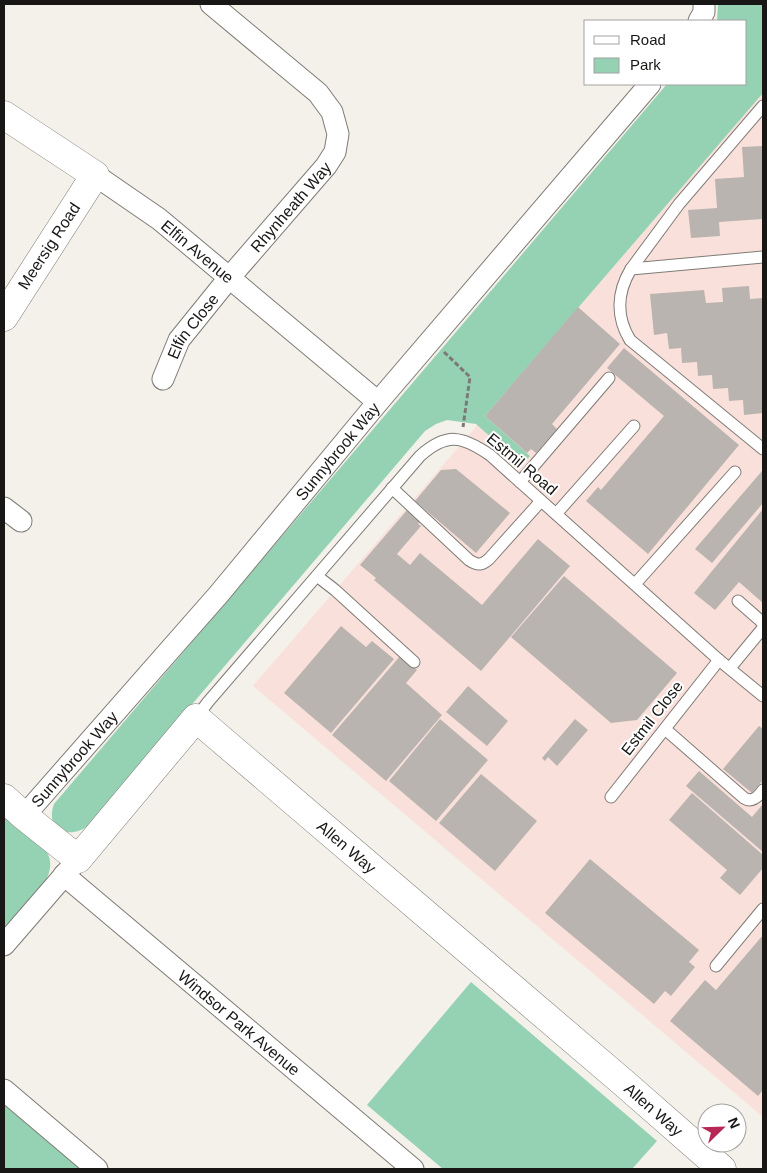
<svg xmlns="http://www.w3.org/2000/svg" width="767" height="1173" font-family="Arial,sans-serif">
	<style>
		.industrial { fill: #fae0da }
		.green { fill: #95d2b4 }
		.building { fill: #b9b4af }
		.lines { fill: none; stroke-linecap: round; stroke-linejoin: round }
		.service-casing { stroke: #7f7b76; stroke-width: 13 }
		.minor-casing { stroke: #7f7b76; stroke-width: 23 }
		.tertiary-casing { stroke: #7f7b76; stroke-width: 29 }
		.path { stroke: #7c7a76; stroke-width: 3; stroke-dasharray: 5 2.5; stroke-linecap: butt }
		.service { stroke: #fff; stroke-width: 11 }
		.minor { stroke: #fff; stroke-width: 21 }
		.tertiary { stroke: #fff; stroke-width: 28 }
		.labels { text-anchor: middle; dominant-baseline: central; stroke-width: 4; stroke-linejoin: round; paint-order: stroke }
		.street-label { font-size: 16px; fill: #181715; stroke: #fff }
	</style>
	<rect width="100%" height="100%" fill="#f4f0ea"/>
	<polygon class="industrial" points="763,93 763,1117 253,686"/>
	<g class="green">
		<path d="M718 4H763V93L485 416 530 456 522 465 476 424 447 420 436 424 425 431 90 824C71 841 44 831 54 804L667 84H746V21H717Z"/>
		<path d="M4 812C16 823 49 844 50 861 51 867 49 874 46 880L4 929Z"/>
		<polygon points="471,982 657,1141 632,1169 443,1169 367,1105"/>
		<polygon points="4,1099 86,1169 4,1169"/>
	</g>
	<g class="building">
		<polygon points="763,146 763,219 719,222 720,236 691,238 688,210 717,208 715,179 744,177 742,147"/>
		<polygon points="749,286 750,299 763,298 763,413 744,415 743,400 729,401 728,388 713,389 712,375 698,376 697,362 682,363 681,348 669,349 667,333 654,335 650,294 704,290 706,303 723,302 722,288"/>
		<polygon points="578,307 620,344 552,424 557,429 536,453 531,449 527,453 485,416"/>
		<polygon points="624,348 739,445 648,554 586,501 598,487 601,490 664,416 607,368"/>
		<polygon points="456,469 510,513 476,553 415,501 441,470"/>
		<polygon points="762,471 763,473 763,503 712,563 695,549"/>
		<polygon points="408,509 421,520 418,524 421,526 397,554 410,565 420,553 482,605 538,539 570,566 481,671 374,580 376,578 360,565"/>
		<polygon points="763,509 763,603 739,582 715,610 694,593"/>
		<polygon points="564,576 677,673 637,720 611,723 511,637"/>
		<polygon points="341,626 366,647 372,641 394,659 331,733 284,693"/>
		<polygon points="401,655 417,670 406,683 442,715 386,781 332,735"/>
		<polygon points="468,686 508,721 487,746 446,712"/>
		<polygon points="440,719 488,760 436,821 389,781"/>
		<polygon points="575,719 588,730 557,766 548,757 545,761 542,758"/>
		<polygon points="759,726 763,729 763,780 752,793 723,769"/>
		<polygon points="699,771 752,817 763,804 763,852 686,786"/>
		<polygon points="481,774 537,821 495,871 439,823"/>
		<polygon points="692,793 763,855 763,868 740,895 720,878 727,870 669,820"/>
		<polygon points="590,859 699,950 689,962 695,967 671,996 665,991 654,1004 545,913"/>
		<polygon points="763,935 763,1090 758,1096 670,1021 705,980 716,990"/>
	</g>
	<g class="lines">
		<defs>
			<g id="service">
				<path d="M763 106 679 204 631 269C617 292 616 317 630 340L763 449"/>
				<polyline points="631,269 763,257"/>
				<polyline points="520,482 609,378"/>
				<path d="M392 488 469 560C478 566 482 565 489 559L541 501"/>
				<polyline points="556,514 634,426"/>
				<polyline points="317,576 335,590 414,662"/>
				<polyline points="635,584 735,472"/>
				<polyline points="738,601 762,622 763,625"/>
				<polyline points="730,668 763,628"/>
				<path d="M196 718 208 702 420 456C447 432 462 436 490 455L719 660 763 696"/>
				<path d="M665 729 744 798C752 803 758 797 763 790"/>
				<polyline points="611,797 719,660"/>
				<polyline points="716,966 763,909"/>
			</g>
			<g id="minor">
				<polyline points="699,21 704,12 704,4"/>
				<path id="s1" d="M95 175 159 219 378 402"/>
				<path id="s2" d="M163 379 179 340 229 278 326 166 335 152 338 134 332 112 318 93 211 4"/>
				<polyline points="4,508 21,521"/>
				<path id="s3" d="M24 816 219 594 378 402 650 84"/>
				<path id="s4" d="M64 875 413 1169"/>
				<polyline points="4,945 74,864"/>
				<polyline points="4,1090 97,1169"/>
			</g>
			<g id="tertiary">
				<polyline points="4,115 95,175 4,317"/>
				<path id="s5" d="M4 798 24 816 78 859 196 718 625 1084 722 1169"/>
			</g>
		</defs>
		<use href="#service" class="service-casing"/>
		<use href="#minor" class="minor-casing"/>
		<use href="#tertiary" class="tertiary-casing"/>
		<polyline class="path" points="444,352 470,377 463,427"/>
		<use href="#service" class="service"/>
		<use href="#minor" class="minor"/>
		<use href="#tertiary" class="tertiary"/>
	</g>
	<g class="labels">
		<g class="street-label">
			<text stroke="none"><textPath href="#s2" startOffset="216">Rhynheath Way</textPath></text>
			<text transform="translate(49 246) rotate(-57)">Meersig Road</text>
			<text stroke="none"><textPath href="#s1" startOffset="128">Elfin Avenue</textPath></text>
			<text stroke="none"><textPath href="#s2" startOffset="61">Elfin Close</textPath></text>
			<text stroke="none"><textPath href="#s3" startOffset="481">Sunnybrook Way</textPath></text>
			<text transform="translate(522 464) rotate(40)">Estmil Road</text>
			<text transform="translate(652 718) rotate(-52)">Estmil Close</text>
			<text stroke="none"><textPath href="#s3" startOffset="76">Sunnybrook Way</textPath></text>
			<text stroke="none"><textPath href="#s5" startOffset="478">Allen Way</textPath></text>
			<text stroke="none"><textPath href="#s4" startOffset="229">Windsor Park Avenue</textPath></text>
			<text stroke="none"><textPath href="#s5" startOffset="882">Allen Way</textPath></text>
		</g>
	</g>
	<rect width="767" height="1173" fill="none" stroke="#181715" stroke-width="10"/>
	<rect x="584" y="20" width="162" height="65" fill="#ffffff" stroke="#a3a2a1"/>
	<rect x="594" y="36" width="25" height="8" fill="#ffffff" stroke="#a3a2a1"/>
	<text x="630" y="45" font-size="15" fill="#181715">Road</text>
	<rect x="594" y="58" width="25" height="15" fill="#95d2b4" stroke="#a3a2a1"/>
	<text x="630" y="70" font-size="15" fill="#181715">Park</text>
	<g transform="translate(722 1128) rotate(67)"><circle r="24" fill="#ffffff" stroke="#a3a2a1"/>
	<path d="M0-4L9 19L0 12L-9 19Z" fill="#b72857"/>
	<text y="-8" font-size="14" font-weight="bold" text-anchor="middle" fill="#181715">N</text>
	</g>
</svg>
